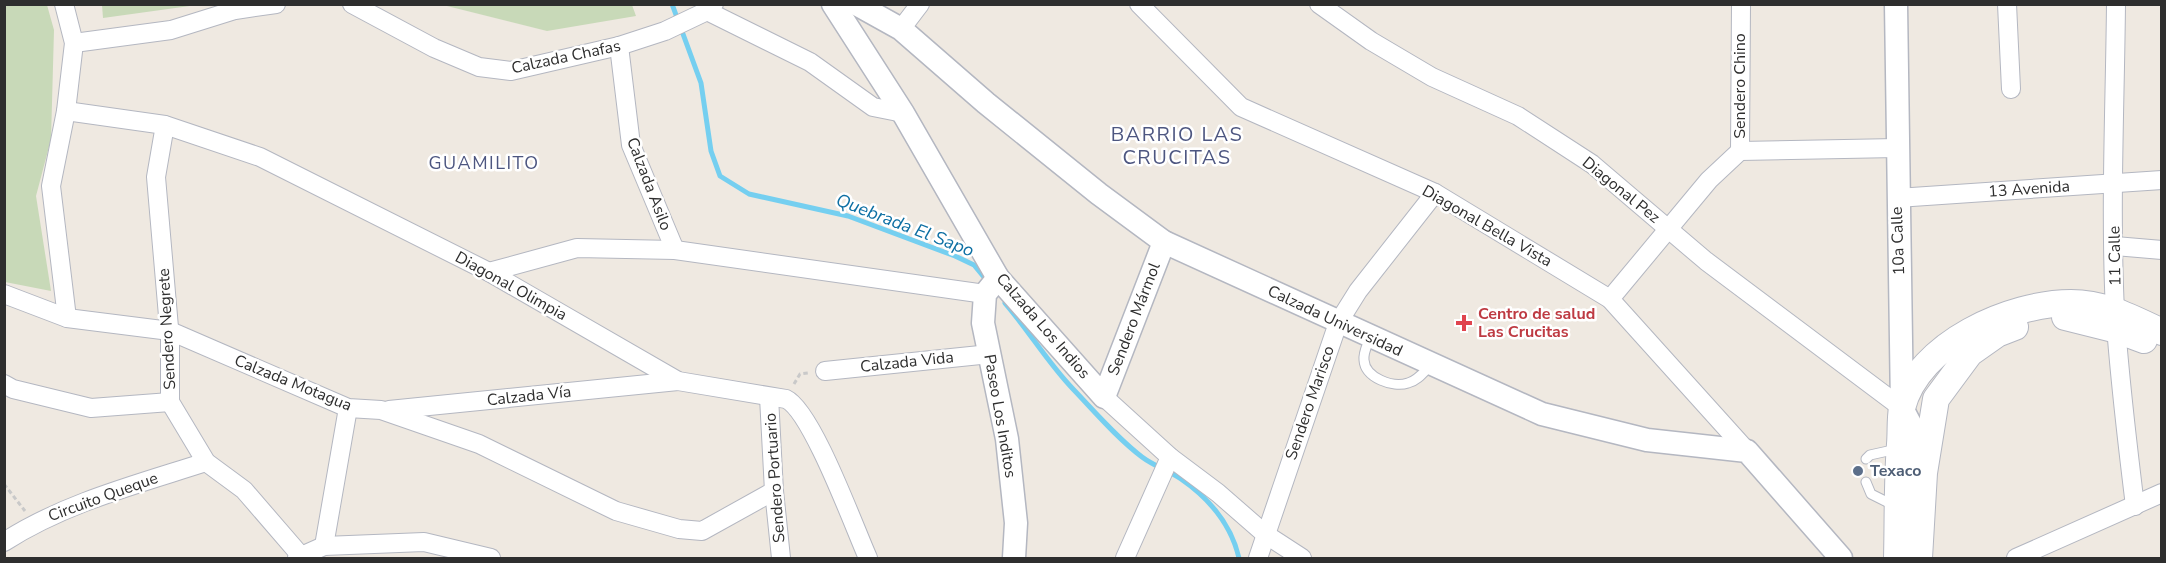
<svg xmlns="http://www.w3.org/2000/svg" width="2166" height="563" font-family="'Nunito Sans',sans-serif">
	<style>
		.cemetery { fill: #c8d9b8 }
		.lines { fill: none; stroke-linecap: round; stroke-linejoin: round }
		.stream { stroke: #75cff0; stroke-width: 5 }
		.service-casing { stroke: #b4b7c1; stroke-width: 11 }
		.minor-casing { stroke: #b4b7c1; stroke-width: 20 }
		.tertiary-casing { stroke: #b4b7c1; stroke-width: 25 }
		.secondary-casing { stroke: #b4b7c1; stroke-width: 28 }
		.path { stroke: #c9c9c9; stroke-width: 3; stroke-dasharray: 4.5 3; stroke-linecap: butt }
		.service { stroke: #fff; stroke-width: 9 }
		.minor { stroke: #fff; stroke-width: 18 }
		.tertiary { stroke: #fff; stroke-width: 22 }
		.secondary { stroke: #fff; stroke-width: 26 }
		.health-dot { fill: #e0444e; stroke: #fff; stroke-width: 2 }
		.service-dot { fill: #5c6f8a; stroke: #fff; stroke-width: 2 }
		.labels { text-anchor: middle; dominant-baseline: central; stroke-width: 5; stroke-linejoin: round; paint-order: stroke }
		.street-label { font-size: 16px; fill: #2e2e2e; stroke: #fff }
		.health-label { font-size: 16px; font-weight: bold; fill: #be3a42; stroke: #fff; text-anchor: start }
		.service-label { font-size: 16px; font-weight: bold; fill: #4e5e75; stroke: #fff; text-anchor: start }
		.neighbourhood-label { font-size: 18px; letter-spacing: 1.5px; fill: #4d5680; stroke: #fff }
		.water-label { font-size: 18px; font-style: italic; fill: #0d6fa3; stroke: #fff }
		.quarter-label { font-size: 20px; letter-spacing: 1.5px; fill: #4d5680; stroke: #fff }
	</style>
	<rect width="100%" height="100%" fill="#efe9e1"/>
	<g class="cemetery">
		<polygon points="4,5 47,5 54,30 51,139 36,196 51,291 5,282"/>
		<polygon points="102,5 102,4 197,5 103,18"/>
		<polygon points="443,5 632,5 636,16 547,31"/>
	</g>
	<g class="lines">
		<g class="stream">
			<polyline points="672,4 701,83 711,151 720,176 749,194 848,216 955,256 974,265 988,282"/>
			<path d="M1005 303C1029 331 1048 363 1073 389 1095 412 1117 438 1142 457 1154 466 1169 471 1181 479 1210 499 1231 524 1239 558"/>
		</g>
		<defs>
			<g id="service">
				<path d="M1370 337C1368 344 1363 352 1364 360 1365 378 1393 388 1408 383 1417 381 1424 372 1430 366"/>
				<polyline points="1866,459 1870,455 1897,449"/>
				<polyline points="1866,482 1871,494 1895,506"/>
			</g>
			<g id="minor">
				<polyline points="64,4 74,43 66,111 51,186 67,318"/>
				<polyline points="352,4 434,48 479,67 511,71 619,46 665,31 707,11 714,4"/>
				<polyline points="1139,4 1241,107 1435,193 1610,299 1747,451"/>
				<polyline points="1319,4 1371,41 1432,77 1518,116 1592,164 1706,261 1902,408"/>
				<polyline points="2007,4 2011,89"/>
				<path d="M2116 4C2115 106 2110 209 2115 311 2119 376 2127 441 2135 506"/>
				<polyline points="707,11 810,62 873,107 903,113"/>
				<polyline points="901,29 920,4"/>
				<polyline points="74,43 171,30 235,10 276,4"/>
				<polyline points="619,46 631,145 675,250"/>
				<path d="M66 111 165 125 260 157 489 272 678 381 786 399C812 411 854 527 868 558"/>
				<polyline points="165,125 156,177 170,339 170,402 206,462 244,490 301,556"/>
				<polyline points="1740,151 1897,148"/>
				<polyline points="1897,198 2162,180"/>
				<polyline points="2115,246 2162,250"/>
				<polyline points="489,272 577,248 675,250 985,294"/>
				<polyline points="4,294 67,318 170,331 348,408 381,410 479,444 616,511 679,529 702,531 774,491"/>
				<polyline points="1610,299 1709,180 1740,151 1741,4"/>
				<polyline points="825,371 990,354"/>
				<polyline points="4,384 13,389 91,408 170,402"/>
				<polyline points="769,397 774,491 781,558"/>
				<polyline points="1104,397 1170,457 1218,493 1265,534 1302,558"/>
				<polyline points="389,410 678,381"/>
				<path d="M4 542C64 503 138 484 206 462"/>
				<polyline points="324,546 348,408"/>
				<polyline points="297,558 324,546 424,542 491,558"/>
				<polyline points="1125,558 1170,457"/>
				<polyline points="1258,558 1338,323 1358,291 1435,193"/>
				<polyline points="2016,558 2162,493"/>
			</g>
			<g id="tertiary">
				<polyline points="833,4 903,113 998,278 1104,397 1164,242"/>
				<polyline points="856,4 901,29 986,103 1099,194 1164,242 1542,414 1647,440 1747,451 1841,558"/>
				<polyline points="1896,4 1902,408 1914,431 1923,470"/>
				<polyline points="998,278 985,294 983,323 1007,439 1016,523 1014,558"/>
			</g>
			<g id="secondary">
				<polyline points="2065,317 2117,330 2144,340"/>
				<path d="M1897 558C1898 520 1897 482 1900 444 1901 433 1900 419 1902 408 1918 343 2011 303 2071 303 2105 303 2132 318 2162 332"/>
				<polyline points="1919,558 1924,473 1936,399 1970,353 1997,334 2015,327"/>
			</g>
		</defs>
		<use href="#service" class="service-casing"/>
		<use href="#minor" class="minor-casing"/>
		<use href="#tertiary" class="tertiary-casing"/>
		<use href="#secondary" class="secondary-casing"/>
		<g class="path">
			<polyline points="794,384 800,374 808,373"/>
			<polyline points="4,484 25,511"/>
		</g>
		<use href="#service" class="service"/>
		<use href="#minor" class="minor"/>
		<use href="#tertiary" class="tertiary"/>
		<use href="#secondary" class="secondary"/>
	</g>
	<path class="health-dot" d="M1461 314h6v6h6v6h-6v6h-6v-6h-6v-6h6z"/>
	<circle class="service-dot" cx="1858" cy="471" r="6"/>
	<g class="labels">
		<g class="street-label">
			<text transform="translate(566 57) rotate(-12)">Calzada Chafas</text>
			<text transform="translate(1740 86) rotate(-90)">Sendero Chino</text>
			<text transform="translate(649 184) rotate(69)">Calzada Asilo</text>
			<text transform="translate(2029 189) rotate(-4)">13 Avenida</text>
			<text transform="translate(1621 190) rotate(39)">Diagonal Pez</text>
			<text transform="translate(1487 226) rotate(30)">Diagonal Bella Vista</text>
			<text transform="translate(1898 241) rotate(-92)">10a Calle</text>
			<text transform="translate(2115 256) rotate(-91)">11 Calle</text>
			<text transform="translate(511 286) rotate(29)">Diagonal Olimpia</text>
			<text transform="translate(1134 319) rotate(-69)">Sendero Mármol</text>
			<text transform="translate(1335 321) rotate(25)">Calzada Universidad</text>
			<text transform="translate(1043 326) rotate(49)">Calzada Los Indios</text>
			<text transform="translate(167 329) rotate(-93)">Sendero Negrete</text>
			<text transform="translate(907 362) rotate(-6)">Calzada Vida</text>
			<text transform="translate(293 383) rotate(22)">Calzada Motagua</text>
			<text transform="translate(529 396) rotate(-6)">Calzada Vía</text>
			<text transform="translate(1310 403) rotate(-71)">Sendero Marisco</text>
			<text transform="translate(1000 416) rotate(80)">Paseo Los Inditos</text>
			<text transform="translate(775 478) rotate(-94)">Sendero Portuario</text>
			<text transform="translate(103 497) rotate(-20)">Circuito Queque</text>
		</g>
		<g class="health-label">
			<text x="1478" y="314">Centro de salud<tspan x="1478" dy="18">Las Crucitas</tspan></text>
		</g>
		<g class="service-label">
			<text x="1870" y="471">Texaco</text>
		</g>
		<g class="neighbourhood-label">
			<text x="484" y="163">GUAMILITO</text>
		</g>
		<g class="water-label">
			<text transform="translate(905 225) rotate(21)">Quebrada El Sapo</text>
		</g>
		<g class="quarter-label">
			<text x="1177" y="134">BARRIO LAS<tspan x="1177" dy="23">CRUCITAS</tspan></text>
		</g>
	</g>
	<rect width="2166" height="563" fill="none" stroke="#2e2e2e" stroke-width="12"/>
</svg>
